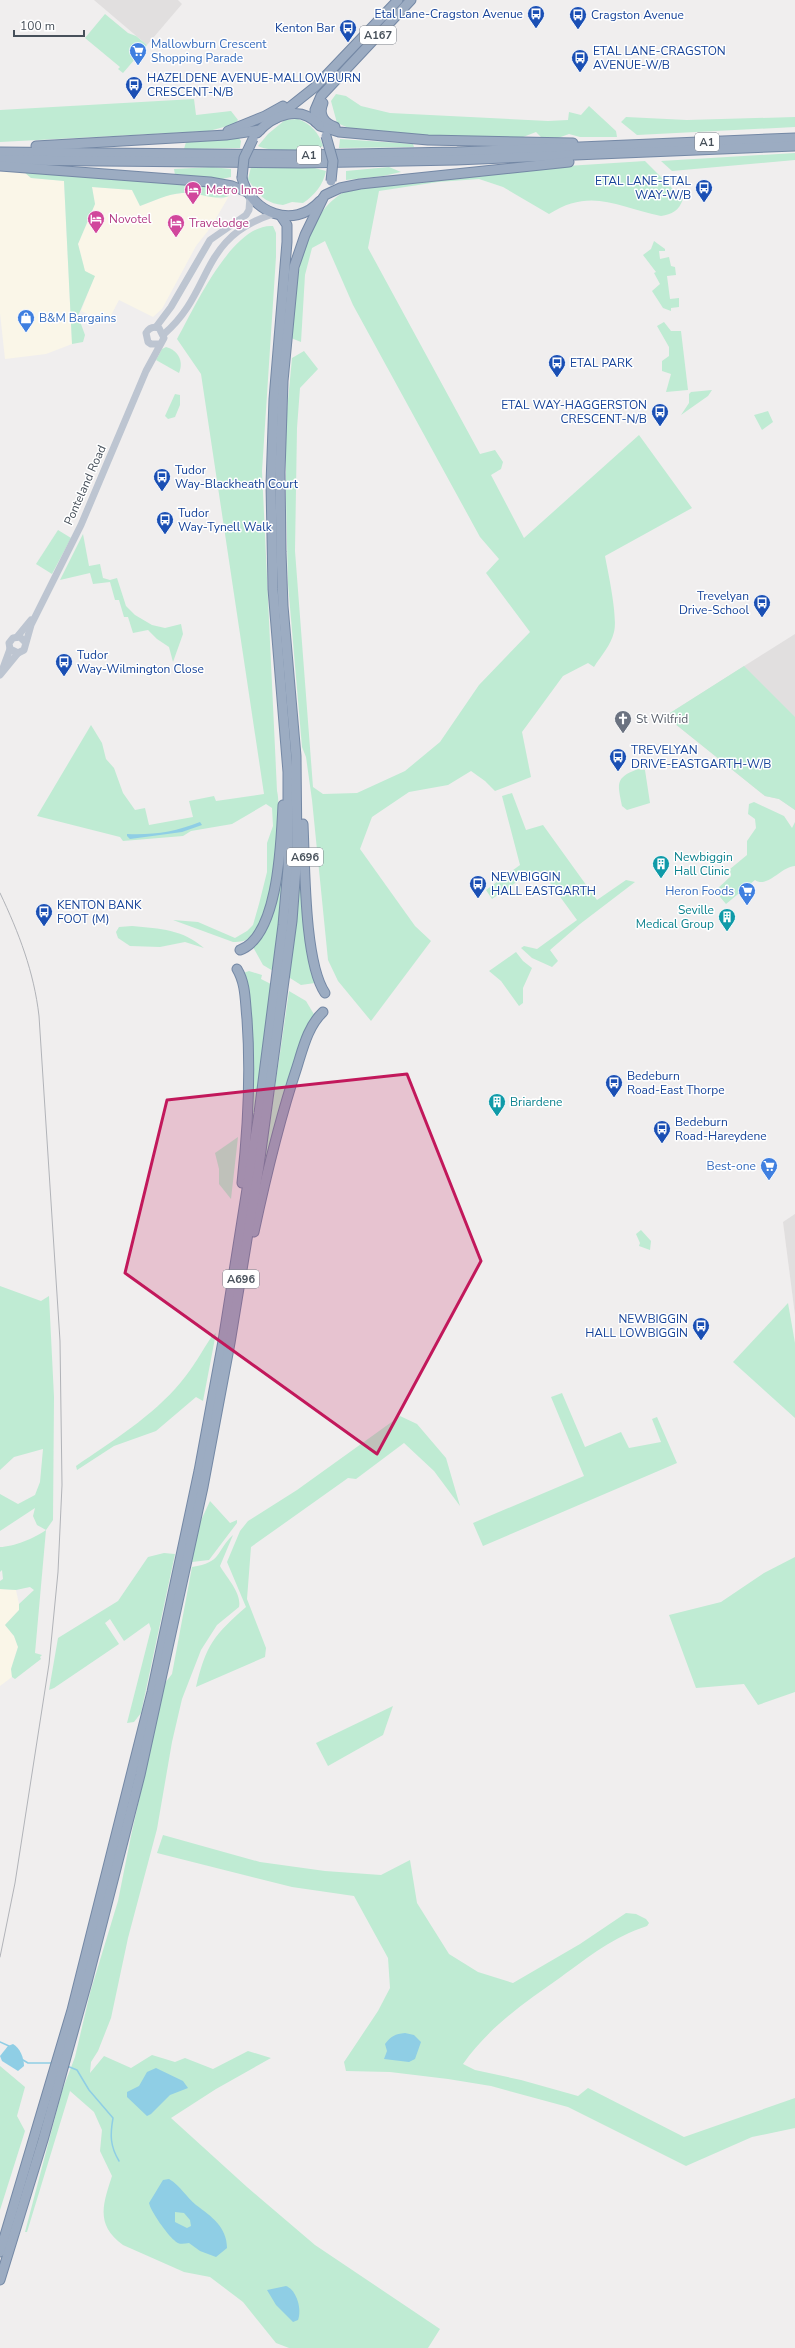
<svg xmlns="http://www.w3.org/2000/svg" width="795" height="2348" font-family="'Nunito Sans',sans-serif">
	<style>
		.commercial { fill: #faf6e8 }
		.education { fill: #e1dfdf }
		.green { fill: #bfebd3 }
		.water { fill: #8fcee5; fill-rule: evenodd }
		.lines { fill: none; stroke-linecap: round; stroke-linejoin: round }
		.stream { stroke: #8fcee5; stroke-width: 1.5 }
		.trunk-casing { stroke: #7488a5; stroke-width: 11 }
		.secondary { stroke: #bdc5d1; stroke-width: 7 }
		.trunk { stroke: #9cacc2; stroke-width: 9 }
		.tram { stroke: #b1b3b8; stroke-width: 1 }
		.trunk-bridge-casing { stroke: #7488a5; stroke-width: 11; stroke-linecap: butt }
		.trunk-bridge { stroke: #9cacc2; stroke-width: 9 }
		.marked { fill: #c2185b; fill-opacity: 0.2; stroke: #c2185b; stroke-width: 3; stroke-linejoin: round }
		.labels { text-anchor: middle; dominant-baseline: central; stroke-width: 3; stroke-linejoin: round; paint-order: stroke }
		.shield { fill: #fff; stroke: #7e848c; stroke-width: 1 }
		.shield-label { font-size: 11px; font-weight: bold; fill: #47505a }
		.transit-label { font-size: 12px; fill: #164399; stroke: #fff; text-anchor: start }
		.shop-label { font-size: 12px; fill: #366cbe; stroke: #fff; text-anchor: start }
		.hotel-label { font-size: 12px; fill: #b23c85; stroke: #fff; text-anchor: start }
		.street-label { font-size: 12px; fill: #47505a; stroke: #fff }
		.worship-label { font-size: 12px; fill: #5b616d; stroke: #fff; text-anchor: start }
		.culture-label { font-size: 12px; fill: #0d838f; stroke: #fff; text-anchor: start }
	</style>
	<rect width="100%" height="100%" fill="#f0eeee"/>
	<g class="commercial">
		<polygon points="23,171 31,178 64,181 72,344 46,354 5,359 0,313 0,172"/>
		<polygon points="92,187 132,190 140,206 169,195 183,193 202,193 221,199 229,196 211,227 196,246 162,309 153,317 119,300 107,323 81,311 94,277 85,271 78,244 95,204"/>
		<polygon points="0,1589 16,1590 19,1604 19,1610 5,1625 14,1636 18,1647 11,1669 12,1677 0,1686"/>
	</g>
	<g class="education">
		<polygon points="94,0 178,0 182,4 147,45"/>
		<polygon points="795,634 795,810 779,799 765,796 674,723 670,713"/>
		<polygon points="795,1214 795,1315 783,1222"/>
	</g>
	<g class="green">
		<polygon points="105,14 128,33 136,36 147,45 123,73 118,69 120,67 85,38"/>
		<polygon points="336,94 346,96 361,106 390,113 548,121 568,120 569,112 581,115 589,106 616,131 617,137 580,137 569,134 558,138 541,137 536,132 518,139 434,136 351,129 337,123 331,101"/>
		<polygon points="194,99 196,115 231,111 238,120 235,124 209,131 0,142 0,110"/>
		<polygon points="626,117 687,120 795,117 795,127 637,135 621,122"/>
		<path d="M298 119C311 124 319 133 323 146 314 152 268 152 258 146L268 134 285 120Z"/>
		<polygon points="228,138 239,138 241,141 240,148 184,149 186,142"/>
		<polygon points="340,139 413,144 414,147 339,148"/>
		<polygon points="795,153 795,160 672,171 661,161"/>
		<path d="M645 161 683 199C679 211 672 214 661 216 618 207 591 187 549 214L503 187 479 179 438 182 379 191 368 248 480 454 495 450 503 462 501 469 491 475 524 538 639 435 692 508 605 556C608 572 618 617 614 632 611 645 601 656 594 667L588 663 563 676 522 732 531 777 495 791 485 781 471 771 448 785 409 792 372 817 360 849 415 926 431 941 371 1021 338 981 328 960 312 800 306 757 302 747 288 584 286 498V422L292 358 304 351 318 369 300 388 297 428 295 551 313 787 323 794 357 793 405 771 440 742 479 685 530 632 486 573 499 559 480 537 353 305 325 241 312 248 305 275 301 342 291 338C295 291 298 219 344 192 350 189 358 188 365 187L567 166Z"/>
		<polygon points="212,167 231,169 231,177 222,179 175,175 174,169"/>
		<path d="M251 167H311L326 171C323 185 315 195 303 203L292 202 283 205C265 203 257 194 248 179Z"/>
		<polygon points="389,167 401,172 383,176 346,180 346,171"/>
		<path d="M23 171 227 187 229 196C216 201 198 192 182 193 167 194 154 201 140 206L132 190 92 187 95 204 78 244 85 271 95 276 78 316 85 335 83 342 72 344 64 181 31 178Z"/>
		<path d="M273 226 276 233V257L262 471 277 791C283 813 271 922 253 936 247 941 240 942 233 942L173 920 198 922 235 938 247 931 253 925 259 904 267 872V843L273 826 272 808 266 804 232 824 191 831 183 836 123 841 120 837 37 816 91 725 102 743 106 759 114 768 123 793 135 810 145 808 149 825 193 817 189 801 214 796 216 801 264 794 201 374 177 339C194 309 232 223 273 226Z"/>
		<polygon points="654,241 665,249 665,251 659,251 660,259 669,257 671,266 675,267 676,275 667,276 670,299 679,298 679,307 671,308 671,311 663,308 652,291 660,284 654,273 656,272 643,255 651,249"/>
		<polygon points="664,322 671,331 681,331 688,390 666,392 671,374 662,371 662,361 669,356 669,347 657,326"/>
		<path d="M166 347C178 350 184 361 179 373L156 360 162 349Z"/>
		<polygon points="712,390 708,396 681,415 689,403 689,394 691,392"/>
		<polygon points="175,394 180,395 180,405 175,417 168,419 165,416"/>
		<polygon points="768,411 773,422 762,430 754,415"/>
		<polygon points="58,530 71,538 52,574 36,564"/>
		<polygon points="83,534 89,566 100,564 103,578 110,580 117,578 126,606 135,615 152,625 165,628 181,624 183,634 173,662 169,647 157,639 148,630 133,633 128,617 124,617 119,600 115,600 110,582 93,584 90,573 60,580"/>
		<polygon points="744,666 795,717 795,810 779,799 765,796 674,723 670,713"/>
		<path d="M638 769 645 770 650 803 627 810 622 806C618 784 614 778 638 769Z"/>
		<polygon points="512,793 526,830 543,825 597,900 626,880 635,882 580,924 550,950 558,961 552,967 532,958 521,948 524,946 537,949 577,920 542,872 521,879 492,899 486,890 520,865 502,796"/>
		<path d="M754 802 784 816 792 828 795 822V866C782 866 767 889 755 880L726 904 715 891 731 876 730 869 747 855V841L756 828 755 819 748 814 749 804Z"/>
		<polygon points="285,837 281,910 273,971 263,965 253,947 265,930"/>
		<polygon points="300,852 315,983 301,985 290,978 289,976 297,914"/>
		<path d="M132 926C161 929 182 929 204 948L185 942 160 947 130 946 118 938 116 932 119 927Z"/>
		<polygon points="516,952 523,961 532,968 523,988 523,1003 519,1006 501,981 489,971"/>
		<polygon points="249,971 262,975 261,979 271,984 249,1150 243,973"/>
		<polygon points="289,991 306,1001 315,1016 262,1177"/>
		<polygon points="238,1137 231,1199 219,1184 219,1169 215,1153"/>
		<polygon points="641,1230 651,1241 650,1250 639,1246 640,1243 636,1234"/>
		<path d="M0 1286 41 1301 49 1296 54 1397 53 1520 46 1530 35 1653 42 1655 40 1657 41 1659 15 1679 12 1677 11 1669 18 1647 14 1636 5 1625 19 1610V1604L34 1590 30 1587 16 1590 0 1589V1581L3 1579 2 1570 0 1572V1547C13 1547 35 1538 46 1530L37 1525 33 1516 35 1508 0 1531V1494L18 1504 35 1495 40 1482 43 1449 14 1457 0 1470Z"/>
		<polygon points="788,1303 795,1343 795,1418 733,1362"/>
		<path d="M216 1333 203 1401 196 1397 156 1431 114 1446 77 1470 76 1466C112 1441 152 1417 181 1382 193 1368 202 1351 212 1336Z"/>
		<polygon points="562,1393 585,1447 621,1432 629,1448 661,1442 652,1419 657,1417 677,1463 483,1546 473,1523 584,1476 551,1397"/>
		<path d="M400 1416 417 1424 446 1458 460 1506 434 1471 404 1443 356 1479 348 1478 251 1547 247 1599 266 1648 265 1657 196 1687C206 1645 214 1635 246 1607L227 1562 240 1531 248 1521 297 1490Z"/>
		<polygon points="210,1501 230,1523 237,1520 237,1523 209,1560 192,1562 197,1529"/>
		<path d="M233 1535 220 1566C226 1577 242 1593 239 1607L217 1625 201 1650 182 1699 172 1742 157 1829 128 1938 111 2018 98 2051 91 2062 90 2073 104 2056 131 2068 152 2055 175 2062 185 2058 213 2069 248 2051 271 2058 216 2089 171 2118 247 2187 315 2245 440 2329 428 2348H289L276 2343 243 2302 210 2277 184 2272 123 2245C95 2225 103 2204 112 2176L100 2151 102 2130 94 2112 70 2091 27 2232H25L62 2091 75 2057 90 1993 118 1901 131 1836 165 1683 172 1674 192 1567C223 1562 215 1552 233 1535Z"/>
		<polygon points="164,1553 175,1554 141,1713 134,1722 127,1723 151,1629 149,1623 124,1641 110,1619 105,1623 119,1644 54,1688 49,1690 58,1638 118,1601 148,1557"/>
		<polygon points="795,1557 795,1692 758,1705 744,1684 696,1688 669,1615 721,1602 764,1573"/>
		<polygon points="393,1706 383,1735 328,1766 316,1743"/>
		<path d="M163 1835 260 1862 325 1871 381 1875 410 1860 417 1903 449 1954 478 1972 513 1983 580 1944 626 1913 636 1914 646 1919 649 1923 647 1926C613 1937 590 1956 561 1977 524 2003 489 2027 463 2064L475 2070 521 2080 578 2096 588 2088 684 2137 795 2098V2128L752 2137 686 2166 568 2107 491 2086 448 2079 390 2072 346 2071 344 2062 378 2011 390 1988 388 1958 354 1896 292 1887 157 1853Z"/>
		<polygon points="0,2066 25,2087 17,2116 25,2131 0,2210"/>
	</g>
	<g class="water">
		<path d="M200 822 202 825 182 832 130 839 127 836V834C154 835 175 832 200 822Z"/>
		<path d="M405 2033 414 2035 421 2042 415 2059 409 2062 384 2059 387 2051 385 2044C391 2036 395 2034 405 2033Z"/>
		<path d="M13 2044C20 2048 24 2058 24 2066L18 2071 2 2061 0 2056 8 2046Z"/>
		<polygon points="156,2068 183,2081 188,2088 170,2095 151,2114 147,2116 127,2097 127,2092 139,2086 147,2072"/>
		<path d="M169 2179C181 2186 186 2197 196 2205 211 2216 227 2227 227 2248L216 2257 200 2251 189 2243C183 2244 178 2245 174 2240 167 2234 151 2212 149 2203L163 2180ZM175 2212 184 2213 190 2220 191 2226 187 2228 175 2222Z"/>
		<path d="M286 2286C297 2290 302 2310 298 2320L293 2322 276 2305 267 2290Z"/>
	</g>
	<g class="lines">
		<g class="stream">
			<polyline points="0,2042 9,2046"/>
			<polyline points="23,2060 28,2063 52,2063"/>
			<path d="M67 2066 77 2070 89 2090 113 2118C110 2135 110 2146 119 2161"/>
		</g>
		<defs>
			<g id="trunk">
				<path d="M323 103C318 115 324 123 335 127"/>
				<polyline points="276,118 315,87 398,0"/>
				<polyline points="316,122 315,110 321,96 411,0"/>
				<polyline points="320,126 339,132 428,140 573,143"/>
				<polyline points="228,131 265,116 283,106"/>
				<path d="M257 133C273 115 300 104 319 125"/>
				<polyline points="36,146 226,135 260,130"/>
				<polyline points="0,152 301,155 457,152 795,138"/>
				<polyline points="0,160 301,163 456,160 795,146"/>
				<polyline points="0,166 210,182 232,186 247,192"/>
				<path d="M242 178C251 213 294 230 320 201"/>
				<polyline points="325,195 340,188 360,184 569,162"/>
				<path d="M303 824C305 864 304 962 325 993"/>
				<path d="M240 950C279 936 281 840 283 805"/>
				<path d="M237 969C246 984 245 1001 247 1019 251 1074 248 1128 242 1183"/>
				<path d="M254 1232C266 1176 279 1121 297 1067 303 1048 308 1026 323 1012"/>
				<polyline points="0,2252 72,2010 152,1692 199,1471 223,1341 259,1113 283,925 288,868 288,772 273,589 271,484 274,399 287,242 287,225 281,216"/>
				<polyline points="0,2280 43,2140 87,1982 140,1775 203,1487 230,1343 259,1166 292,921 297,854 296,756 283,606 281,552 280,472 283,381 294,267 305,235 323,198"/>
			</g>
		</defs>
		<use href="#trunk" class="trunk-casing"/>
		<g class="secondary">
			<polyline points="156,327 171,307 210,240 246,215 249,210 250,197"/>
			<path d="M164 334C214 291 198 238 273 214"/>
			<polyline points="17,637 31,620"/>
			<path d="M25 642 20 637 13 638 9 643 10 649 18 653 24 650 31 625 81 525 146 371 164 338 159 328C153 326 149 328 146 333L148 342 151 344H160"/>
			<polyline points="3,668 10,649"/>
			<polyline points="0,675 18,653"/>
		</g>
		<use href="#trunk" class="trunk"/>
		<path class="tram" d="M0 893C19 933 34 972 39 1016L60 1341 62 1485 58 1572 49 1664 15 1883 0 1957"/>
		<defs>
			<g id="trunk-bridge">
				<polyline points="326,136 333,161 331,181"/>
				<polyline points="242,178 244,158 253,139"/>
			</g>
		</defs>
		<use href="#trunk-bridge" class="trunk-bridge-casing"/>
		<use href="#trunk-bridge" class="trunk-bridge"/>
	</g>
	<path class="marked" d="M407 1074 481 1261 377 1454 125 1273 167 1100Z"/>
	<defs>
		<symbol id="bus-pin" viewBox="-11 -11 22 30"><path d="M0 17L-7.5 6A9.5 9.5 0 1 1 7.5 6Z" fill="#1a4fb4" stroke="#fff"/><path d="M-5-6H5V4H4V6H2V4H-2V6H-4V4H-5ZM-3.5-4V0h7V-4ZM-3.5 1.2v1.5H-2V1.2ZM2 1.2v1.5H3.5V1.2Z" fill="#fff"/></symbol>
		<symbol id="supermarket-pin" viewBox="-11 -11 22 30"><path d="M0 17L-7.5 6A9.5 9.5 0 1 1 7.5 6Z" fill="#3f7fe0" stroke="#fff"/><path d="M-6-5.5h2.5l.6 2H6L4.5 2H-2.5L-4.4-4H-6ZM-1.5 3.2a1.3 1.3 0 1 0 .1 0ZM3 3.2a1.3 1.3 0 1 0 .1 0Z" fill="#fff"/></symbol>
		<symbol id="hotel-pin" viewBox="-11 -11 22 30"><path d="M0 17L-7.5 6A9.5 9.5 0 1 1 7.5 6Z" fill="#d1479c" stroke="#fff"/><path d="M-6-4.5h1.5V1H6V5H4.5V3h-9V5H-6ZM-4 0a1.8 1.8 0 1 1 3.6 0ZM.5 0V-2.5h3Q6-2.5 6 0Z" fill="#fff"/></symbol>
		<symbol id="shop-pin" viewBox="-11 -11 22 30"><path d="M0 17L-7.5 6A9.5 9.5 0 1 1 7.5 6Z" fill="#3f7fe0" stroke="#fff"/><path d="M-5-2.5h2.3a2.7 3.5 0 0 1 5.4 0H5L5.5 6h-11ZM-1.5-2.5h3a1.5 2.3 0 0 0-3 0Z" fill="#fff"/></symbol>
		<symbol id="church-pin" viewBox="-11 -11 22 30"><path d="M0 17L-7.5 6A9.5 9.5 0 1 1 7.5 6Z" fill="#6b7280" stroke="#fff"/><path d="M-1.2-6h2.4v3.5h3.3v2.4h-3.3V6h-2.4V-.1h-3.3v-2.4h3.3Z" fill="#fff"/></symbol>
		<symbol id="building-pin" viewBox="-11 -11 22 30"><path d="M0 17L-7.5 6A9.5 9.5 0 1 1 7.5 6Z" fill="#0f9aa8" stroke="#fff"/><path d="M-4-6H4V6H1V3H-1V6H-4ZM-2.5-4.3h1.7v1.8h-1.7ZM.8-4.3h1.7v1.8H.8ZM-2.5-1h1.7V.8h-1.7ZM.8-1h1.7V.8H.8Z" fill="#fff"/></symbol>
	</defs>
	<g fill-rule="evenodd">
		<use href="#bus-pin" x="526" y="4" width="20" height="27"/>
		<use href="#bus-pin" x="568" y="5" width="20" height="27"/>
		<use href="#bus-pin" x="338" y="18" width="20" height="27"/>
		<use href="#supermarket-pin" x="128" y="41" width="20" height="27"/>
		<use href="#bus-pin" x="570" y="48" width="20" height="27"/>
		<use href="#bus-pin" x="124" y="75" width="20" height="27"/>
		<use href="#bus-pin" x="694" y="178" width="20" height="27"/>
		<use href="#hotel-pin" x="183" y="180" width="20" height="27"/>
		<use href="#hotel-pin" x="86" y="209" width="20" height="27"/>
		<use href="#hotel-pin" x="166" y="213" width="20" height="27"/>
		<use href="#shop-pin" x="16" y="308" width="20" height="27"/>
		<use href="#bus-pin" x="547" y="353" width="20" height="27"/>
		<use href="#bus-pin" x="650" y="402" width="20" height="27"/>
		<use href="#bus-pin" x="152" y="467" width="20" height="27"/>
		<use href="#bus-pin" x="155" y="510" width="20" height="27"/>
		<use href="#bus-pin" x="752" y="593" width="20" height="27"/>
		<use href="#bus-pin" x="54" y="652" width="20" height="27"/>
		<use href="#church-pin" x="613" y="709" width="20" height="27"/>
		<use href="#bus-pin" x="608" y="747" width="20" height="27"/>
		<use href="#building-pin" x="651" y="854" width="20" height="27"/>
		<use href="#bus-pin" x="468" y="874" width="20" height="27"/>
		<use href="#supermarket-pin" x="737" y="881" width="20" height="27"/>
		<use href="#bus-pin" x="34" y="902" width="20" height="27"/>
		<use href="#building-pin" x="717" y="907" width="20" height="27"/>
		<use href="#bus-pin" x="604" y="1073" width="20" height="27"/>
		<use href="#building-pin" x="487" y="1092" width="20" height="27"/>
		<use href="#bus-pin" x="652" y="1119" width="20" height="27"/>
		<use href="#supermarket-pin" x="759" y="1156" width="20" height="27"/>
		<use href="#bus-pin" x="691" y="1316" width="20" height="27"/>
	</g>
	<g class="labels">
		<g class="shield">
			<rect x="360" y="26" width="36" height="18" rx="3"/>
			<rect x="695" y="133" width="24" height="18" rx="3"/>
			<rect x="297" y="146" width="24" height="18" rx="3"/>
			<rect x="287" y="848" width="36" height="18" rx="3"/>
			<rect x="223" y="1270" width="36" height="18" rx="3"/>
		</g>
		<g class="shield-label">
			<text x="378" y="35">A167</text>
			<text x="707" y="142">A1</text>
			<text x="309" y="155">A1</text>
			<text x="305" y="857">A696</text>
			<text x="241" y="1279">A696</text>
		</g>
		<g class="transit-label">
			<text x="523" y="14" text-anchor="end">Etal Lane-Cragston Avenue</text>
			<text x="591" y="15">Cragston Avenue</text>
			<text x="335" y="28" text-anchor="end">Kenton Bar</text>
			<text x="593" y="51">ETAL LANE-CRAGSTON<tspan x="593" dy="14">AVENUE-W/B</tspan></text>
			<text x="147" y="78">HAZELDENE AVENUE-MALLOWBURN<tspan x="147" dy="14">CRESCENT-N/B</tspan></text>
			<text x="691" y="181" text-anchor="end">ETAL LANE-ETAL<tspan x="691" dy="14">WAY-W/B</tspan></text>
			<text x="570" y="363">ETAL PARK</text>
			<text x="647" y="405" text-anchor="end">ETAL WAY-HAGGERSTON<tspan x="647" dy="14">CRESCENT-N/B</tspan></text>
			<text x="175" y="470">Tudor<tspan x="175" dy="14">Way-Blackheath Court</tspan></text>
			<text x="178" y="513">Tudor<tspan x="178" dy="14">Way-Tynell Walk</tspan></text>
			<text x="749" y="596" text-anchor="end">Trevelyan<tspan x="749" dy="14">Drive-School</tspan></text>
			<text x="77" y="655">Tudor<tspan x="77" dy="14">Way-Wilmington Close</tspan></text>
			<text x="631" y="750">TREVELYAN<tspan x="631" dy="14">DRIVE-EASTGARTH-W/B</tspan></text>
			<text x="491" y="877">NEWBIGGIN<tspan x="491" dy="14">HALL EASTGARTH</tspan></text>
			<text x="57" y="905">KENTON BANK<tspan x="57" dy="14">FOOT (M)</tspan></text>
			<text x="627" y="1076">Bedeburn<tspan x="627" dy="14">Road-East Thorpe</tspan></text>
			<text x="675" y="1122">Bedeburn<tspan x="675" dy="14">Road-Hareydene</tspan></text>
			<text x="688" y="1319" text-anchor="end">NEWBIGGIN<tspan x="688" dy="14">HALL LOWBIGGIN</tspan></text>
		</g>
		<g class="shop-label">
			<text x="151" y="44">Mallowburn Crescent<tspan x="151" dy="14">Shopping Parade</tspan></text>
			<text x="39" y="318">B&amp;M Bargains</text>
			<text x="734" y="891" text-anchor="end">Heron Foods</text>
			<text x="756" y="1166" text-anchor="end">Best-one</text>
		</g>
		<g class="hotel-label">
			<text x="206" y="190">Metro Inns</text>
			<text x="109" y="219">Novotel</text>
			<text x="189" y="223">Travelodge</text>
		</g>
		<g class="street-label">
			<text transform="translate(85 485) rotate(-66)">Ponteland Road</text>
		</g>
		<g class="worship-label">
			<text x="636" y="719">St Wilfrid</text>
		</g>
		<g class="culture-label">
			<text x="674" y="857">Newbiggin<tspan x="674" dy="14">Hall Clinic</tspan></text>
			<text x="714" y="910" text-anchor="end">Seville<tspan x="714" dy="14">Medical Group</tspan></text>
			<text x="510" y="1102">Briardene</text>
		</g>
	</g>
	<path d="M14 30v6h70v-6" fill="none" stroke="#47505a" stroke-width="2"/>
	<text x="20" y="30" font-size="12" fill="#47505a" stroke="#ffffff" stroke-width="3" paint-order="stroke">100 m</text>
</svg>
